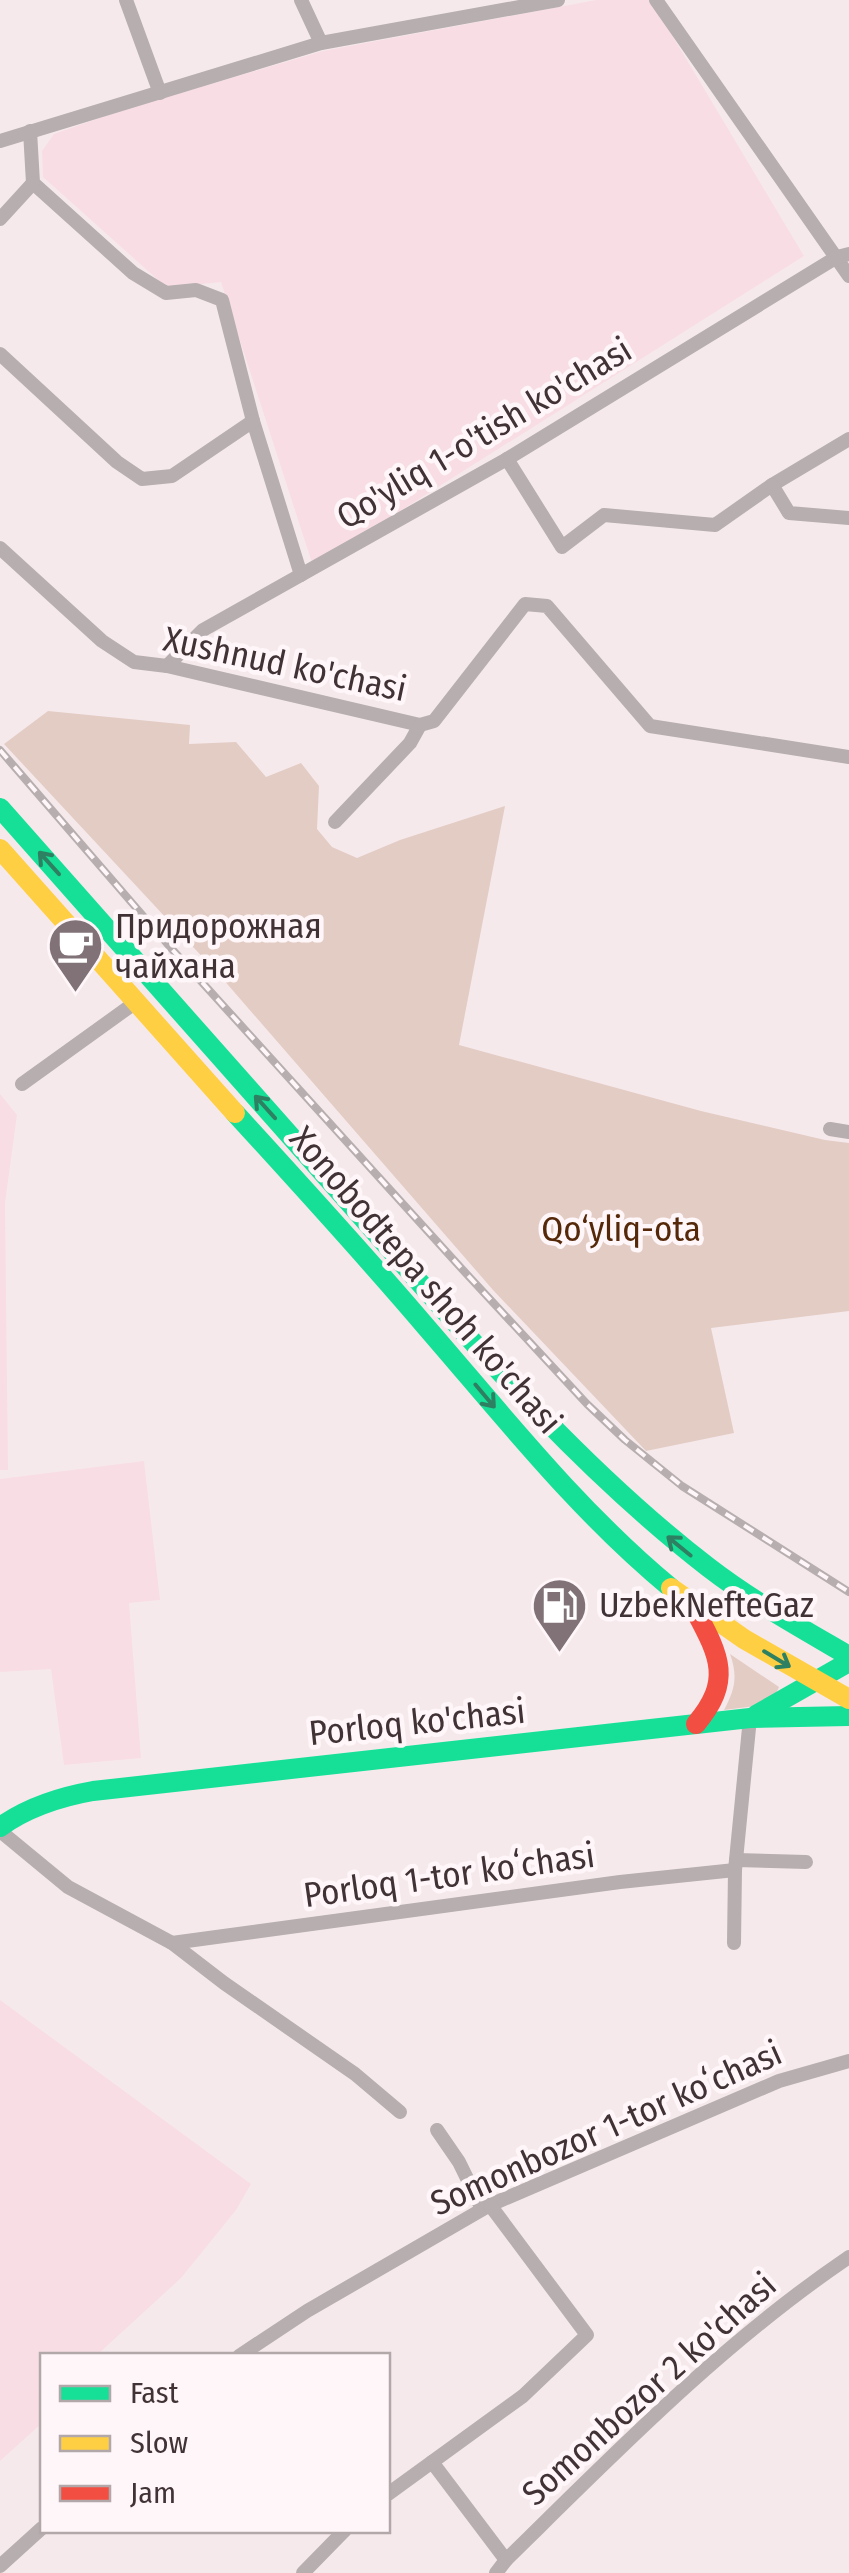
<svg xmlns="http://www.w3.org/2000/svg" width="849" height="2573" font-family="'Fira Sans Condensed',sans-serif">
	<style>
		.built { fill: #f8dee4 }
		.green { fill: #e3ccc4 }
		.lines { fill: none; stroke-linecap: round; stroke-linejoin: round }
		.street { stroke: #b6aeaf; stroke-width: 14 }
		.fast { stroke: #16e098; stroke-width: 20 }
		.slow { stroke: #ffcf43; stroke-width: 20 }
		.jam { stroke: #f24e42; stroke-width: 20 }
		.rail-casing { stroke: #b6aeaf; stroke-width: 8 }
		.rail { stroke: #fef6f8; stroke-width: 4; stroke-dasharray: 11; stroke-linecap: butt }
		.oneway { stroke: #2e8062 }
		.labels { text-anchor: middle; dominant-baseline: central; stroke-width: 9; stroke-linejoin: round; paint-order: stroke }
		.street-label { font-size: 35px; fill: #413236; stroke: #fef6f8 }
		.poi-label { font-size: 35px; fill: #413236; stroke: #fef6f8; text-anchor: start }
		.park-label { font-size: 35px; fill: #55280a; stroke: #fef6f8 }
	</style>
	<rect width="100%" height="100%" fill="#f6e9ec"/>
	<g class="built">
		<polygon points="596,0 651,0 804,256 313,566 221,282 167,288 43,177 42,151 54,134 125,109 323,51"/>
		<polygon points="0,1094 17,1115 5,1203 8,1470 0,1470"/>
		<polygon points="144,1461 160,1600 129,1603 141,1758 64,1765 51,1669 0,1672 0,1479"/>
		<polygon points="0,2000 251,2184 236,2210 181,2278 97,2355 42,2356 42,2423 0,2461"/>
	</g>
	<g class="green">
		<polygon points="48,711 190,725 189,744 236,742 266,777 301,763 319,786 317,829 332,847 357,858 400,840 505,806 459,1045 701,1111 825,1140 849,1143 849,1311 711,1328 734,1433 646,1451 493,1290 222,978 4,744"/>
		<path d="M730 1654 779 1687 771 1704 724 1710C735 1690 738 1676 730 1654Z"/>
	</g>
	<g class="lines">
		<g class="street">
			<polyline points="126,0 160,93"/>
			<polyline points="301,0 321,43"/>
			<polyline points="656,0 849,276"/>
			<polyline points="30,131 33,183 133,273 166,293 196,290 222,300 253,421 301,575"/>
			<polyline points="0,141 321,43 558,0"/>
			<polyline points="0,219 33,183"/>
			<polyline points="0,354 117,462 142,479 172,476 253,421"/>
			<polyline points="507,459 562,547 604,515 715,525 772,485 849,439"/>
			<polyline points="772,485 789,513 849,518"/>
			<polyline points="0,548 102,641 134,662 167,666 420,725"/>
			<polyline points="167,666 203,630 507,459 837,257 849,254"/>
			<polyline points="335,822 410,743 420,725 434,721 525,604 547,606 650,726 849,757"/>
			<polyline points="22,1084 136,1002"/>
			<polyline points="830,1129 849,1132"/>
			<polyline points="0,1831 68,1887 172,1943 224,1983 355,2074 400,2112"/>
			<polyline points="736,1860 806,1862"/>
			<polyline points="172,1943 620,1882 735,1870"/>
			<polyline points="734,1943 735,1870 750,1718"/>
			<polyline points="437,2130 459,2162 482,2209"/>
			<polyline points="239,2356 307,2311 490,2205 779,2081 849,2061"/>
			<polyline points="432,2462 506,2560"/>
			<polyline points="388,2494 523,2396 587,2335 490,2205"/>
			<polyline points="0,2566 42,2528"/>
			<polyline points="303,2573 345,2530"/>
			<path d="M496 2573 506 2560C615 2453 722 2343 849 2257"/>
		</g>
		<g class="fast">
			<path d="M0 808C116 938 231 1069 347 1200 460 1328 572 1462 708 1567 752 1601 801 1628 849 1656"/>
			<path d="M235 1113C300 1184 365 1255 427 1328 505 1418 579 1512 671 1588"/>
			<polyline points="756,1715 849,1662"/>
			<path d="M0 1827C28 1807 59 1797 93 1791L750 1718 849 1716"/>
		</g>
		<g class="slow">
			<polyline points="0,849 235,1113"/>
			<polyline points="671,1588 744,1639 849,1699"/>
		</g>
		<path class="jam" d="M696 1612C720 1657 732 1681 696 1724"/>
		<defs>
			<polyline id="rail" points="0,750 170,947 462,1269 587,1404 625,1440 682,1486 849,1592"/>
		</defs>
		<use href="#rail" class="rail-casing"/>
		<use href="#rail" class="rail"/>
	</g>
	<defs><path id="oneway-shaft" d="M-6 0H5M1.5-3L5.5 0L1.5 3" fill="none" stroke-width="1.6" stroke-linecap="round" stroke-linejoin="round" transform="scale(2.5)"/></defs>
	<g class="oneway">
		<use href="#oneway-shaft" transform="translate(49 863) rotate(-132)"/>
		<use href="#oneway-shaft" transform="translate(265 1107) rotate(-132)"/>
		<use href="#oneway-shaft" transform="translate(485 1396) rotate(50)"/>
		<use href="#oneway-shaft" transform="translate(679 1546) rotate(-141)"/>
		<use href="#oneway-shaft" transform="translate(777 1659) rotate(31)"/>
	</g>
	<defs>
		<symbol id="cafe-pin" viewBox="-11 -11 22 30"><path d="M0 17L-7.5 6A9.5 9.5 0 1 1 7.5 6Z" fill="#807276" stroke="#fef6f8"/><path d="M-5.5-4.5H6V0H3Q3 3.5 0 3.5H-2.5Q-5.5 3.5-5.5 0ZM3-3.2v2h1.7v-2ZM-6 4.5H4V6H-6Z" fill="#fff"/></symbol>
		<symbol id="fuel-pin" viewBox="-11 -11 22 30"><path d="M0 17L-7.5 6A9.5 9.5 0 1 1 7.5 6Z" fill="#807276" stroke="#fef6f8"/><path d="M-5.5-6h7V0h2V4h1.3V-2.5L3-4.5l.8-.8L6-3V5H2.5V1h-1V6h-7ZM-4.2-4.7v3.2H.2V-4.7Z" fill="#fff"/></symbol>
	</defs>
	<g fill-rule="evenodd">
		<use href="#cafe-pin" x="44" y="914" width="63" height="86"/>
		<use href="#fuel-pin" x="528" y="1574" width="63" height="86"/>
	</g>
	<g class="labels">
		<g class="street-label">
			<text transform="translate(484 433) rotate(-31)">Qo'yliq 1-o'tish ko'chasi</text>
			<text transform="translate(285 664) rotate(12)">Xushnud ko'chasi</text>
			<text transform="translate(426 1280) rotate(49)">Xonobodtepa shoh ko'chasi</text>
			<text transform="translate(417 1722) rotate(-6)">Porloq ko'chasi</text>
			<text transform="translate(449 1875) rotate(-8)">Porloq 1-tor koʻchasi</text>
			<text transform="translate(606 2128) rotate(-24)">Somonbozor 1-tor koʻchasi</text>
			<text transform="translate(649 2389) rotate(-42)">Somonbozor 2 ko'chasi</text>
		</g>
		<g class="poi-label">
			<text x="115" y="926">Придорожная<tspan x="115" dy="40">чайхана</tspan></text>
			<text x="599" y="1605">UzbekNefteGaz</text>
		</g>
		<g class="park-label">
			<text x="621" y="1229">Qo‘yliq-ota</text>
		</g>
	</g>
	<rect x="40" y="2353" width="350" height="180" fill="#fef6f8" stroke="#b2a8aa" stroke-width="2.5"/>
	<rect x="60" y="2386" width="50" height="15" fill="#16e098" stroke="#b2a8aa" stroke-width="2.5"/>
	<text x="130" y="2403" font-size="30" fill="#413236">Fast</text>
	<rect x="60" y="2436" width="50" height="15" fill="#ffcf43" stroke="#b2a8aa" stroke-width="2.5"/>
	<text x="130" y="2453" font-size="30" fill="#413236">Slow</text>
	<rect x="60" y="2486" width="50" height="15" fill="#f24e42" stroke="#b2a8aa" stroke-width="2.5"/>
	<text x="130" y="2503" font-size="30" fill="#413236">Jam</text>
</svg>
